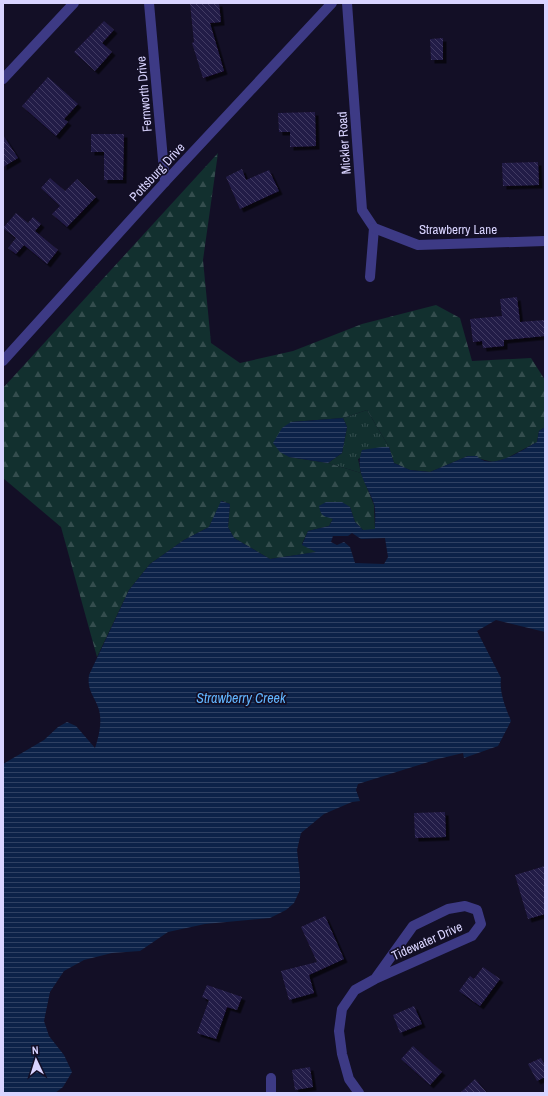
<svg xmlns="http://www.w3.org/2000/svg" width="548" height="1096" font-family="'Archivo Narrow',sans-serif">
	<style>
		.grass { fill: url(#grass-tufts) }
		.forest { fill: url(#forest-firs) }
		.water { fill: url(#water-rules); fill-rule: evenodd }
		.building { fill: url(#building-back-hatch); filter: url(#shadow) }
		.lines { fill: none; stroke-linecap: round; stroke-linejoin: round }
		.street { stroke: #3d3a85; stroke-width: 10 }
		.labels { text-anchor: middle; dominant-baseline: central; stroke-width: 3.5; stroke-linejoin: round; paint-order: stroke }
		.street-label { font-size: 13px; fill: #d9d4ff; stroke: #130f26 }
		.water-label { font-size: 14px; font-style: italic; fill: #62b6ff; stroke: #130f26 }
	</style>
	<defs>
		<pattern id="grass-tufts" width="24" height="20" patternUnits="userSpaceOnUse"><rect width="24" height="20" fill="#12302f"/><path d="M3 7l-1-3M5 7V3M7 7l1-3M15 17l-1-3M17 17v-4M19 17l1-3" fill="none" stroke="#344d4e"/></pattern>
		<pattern id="forest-firs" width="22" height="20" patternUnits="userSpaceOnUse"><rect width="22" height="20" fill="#12302f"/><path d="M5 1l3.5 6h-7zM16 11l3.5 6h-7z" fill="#344d4e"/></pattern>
		<pattern id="water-rules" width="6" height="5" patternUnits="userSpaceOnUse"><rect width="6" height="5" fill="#0c2248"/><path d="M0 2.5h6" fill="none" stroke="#2f4163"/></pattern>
		<pattern id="building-back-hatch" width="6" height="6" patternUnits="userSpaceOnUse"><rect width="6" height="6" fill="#241b47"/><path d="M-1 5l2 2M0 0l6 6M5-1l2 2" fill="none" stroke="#433b63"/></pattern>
		<filter id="shadow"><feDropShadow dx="3.5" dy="3.5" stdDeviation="0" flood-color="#0009"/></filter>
	</defs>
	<rect width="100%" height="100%" fill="#130f26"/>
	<polygon class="grass" points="367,410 389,447 382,447 358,459 361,473 328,463 342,453 347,427 343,418"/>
	<polygon class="forest" points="218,153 203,260 211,343 240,363 293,351 362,324 436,305 460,318 472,361 531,358 545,380 545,427 539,431 537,442 505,459 493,462 468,456 430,472 410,470 394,463 389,447 367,410 343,418 291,422 289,457 328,463 361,473 374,505 375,530 363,530 355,522 350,507 333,519 329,526 308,531 302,544 317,552 270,559 234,538 228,527 230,504 222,501 209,527 184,540 150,564 129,590 97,657 61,527 3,478 3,388"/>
	<g class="water">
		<polygon points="343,418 347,427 342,453 328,463 289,457 280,452 273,443 282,428 291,422"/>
		<path d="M545 427V632L496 620 477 631 501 678C499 693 506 708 511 721L498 746 464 758 463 753 438 759 358 784 356 790 360 801 352 802 324 814 301 833 297 850 300 876V890L294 903 286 910 270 918 205 924 168 932 140 951 112 953 84 960 64 971 50 992 44 1021 49 1036 64 1055 72 1072 63 1087 55 1093H3V764L44 740 58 727 67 722 76 726 95 748C99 736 103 720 98 707 93 694 87 690 89 675L129 590 150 564 184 540 209 527 221 501 230 504 228 527 234 538 270 559 316 552 302 545 308 531 329 526 333 519C324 516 321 517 319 506L326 502H342L350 507 355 522 363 530 375 529C375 522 376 511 374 504 368 485 354 472 362 450L382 447H389L394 463 410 470 430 472 468 456H477C491 472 522 450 537 442L539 431ZM352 533 361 539 385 538 388 557 384 564 355 563 350 547 344 542 337 545 331 542 333 536H348Z"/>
	</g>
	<g class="building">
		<polygon points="190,3 219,3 221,22 210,23 224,71 203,78 192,43 194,42"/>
		<polygon points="104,21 114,30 102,43 112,52 95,71 74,52"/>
		<polygon points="443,38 443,60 431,60 430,39"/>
		<polygon points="48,77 78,104 64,119 68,122 56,136 22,106"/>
		<polygon points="315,112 316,146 290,147 290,132 279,132 278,113"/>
		<polygon points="91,134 124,134 123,180 104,180 104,152 91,152"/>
		<polygon points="3,135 18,158 3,167"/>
		<polygon points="538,162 539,185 503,186 502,163"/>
		<polygon points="242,169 246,180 269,170 279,191 240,209 226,177"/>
		<polygon points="50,178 65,191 77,179 96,197 67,227 52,214 60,206 41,188"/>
		<polygon points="16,213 28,223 33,217 41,224 35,231 58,250 47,264 24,245 16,254 8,248 16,238 3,228"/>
		<polygon points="517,297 520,322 545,320 545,336 504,340 504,346 483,348 482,341 473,342 470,319 502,316 500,299"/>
		<polygon points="445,812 446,837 415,838 414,813"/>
		<polygon points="545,866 545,914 528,919 515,875"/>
		<polygon points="325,916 344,959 309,975 314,993 289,1000 281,971 317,962 301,927"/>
		<polygon points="483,967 500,979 480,1006 459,991 470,976 474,979"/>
		<polygon points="207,985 242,997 237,1010 227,1007 216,1039 197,1033 209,1000 202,997"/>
		<polygon points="414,1006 422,1024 400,1033 393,1015"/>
		<polygon points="413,1046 442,1072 430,1085 401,1059"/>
		<polygon points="541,1058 545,1065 545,1077 537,1081 528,1064"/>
		<polygon points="310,1067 313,1087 295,1090 292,1070"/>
		<polygon points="475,1079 487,1093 460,1093"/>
	</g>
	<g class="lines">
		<g class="street">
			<polyline points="149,3 165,182"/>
			<polyline points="347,3 362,210 374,228 370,277"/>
			<polyline points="3,79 74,3"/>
			<polyline points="374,228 418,245 545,241"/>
			<polyline points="3,361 165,182 332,3"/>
			<polyline points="271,1093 271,1078"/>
			<polyline points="359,1093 349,1079 342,1054 339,1031 342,1009 355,990 375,979 472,936 481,924 477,910 465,906 448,909 413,926 375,979"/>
		</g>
	</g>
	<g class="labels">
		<g class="street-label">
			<text transform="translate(144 94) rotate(-95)">Fernworth Drive</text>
			<text transform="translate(344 143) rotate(-94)">Mickler Road</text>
			<text transform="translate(157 172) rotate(-47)">Pottsburg Drive</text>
			<text x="458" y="229">Strawberry Lane</text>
			<text transform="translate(427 941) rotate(-24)">Tidewater Drive</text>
		</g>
		<g class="water-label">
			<text x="241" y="698">Strawberry Creek</text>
		</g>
	</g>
	<rect width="548" height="1096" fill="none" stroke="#d9d4ff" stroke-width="8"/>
	<g transform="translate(36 1060) rotate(356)" stroke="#130f26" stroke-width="3" paint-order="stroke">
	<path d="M0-3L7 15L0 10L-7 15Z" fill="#d9d4ff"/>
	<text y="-6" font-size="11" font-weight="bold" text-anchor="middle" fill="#d9d4ff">N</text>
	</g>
</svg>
